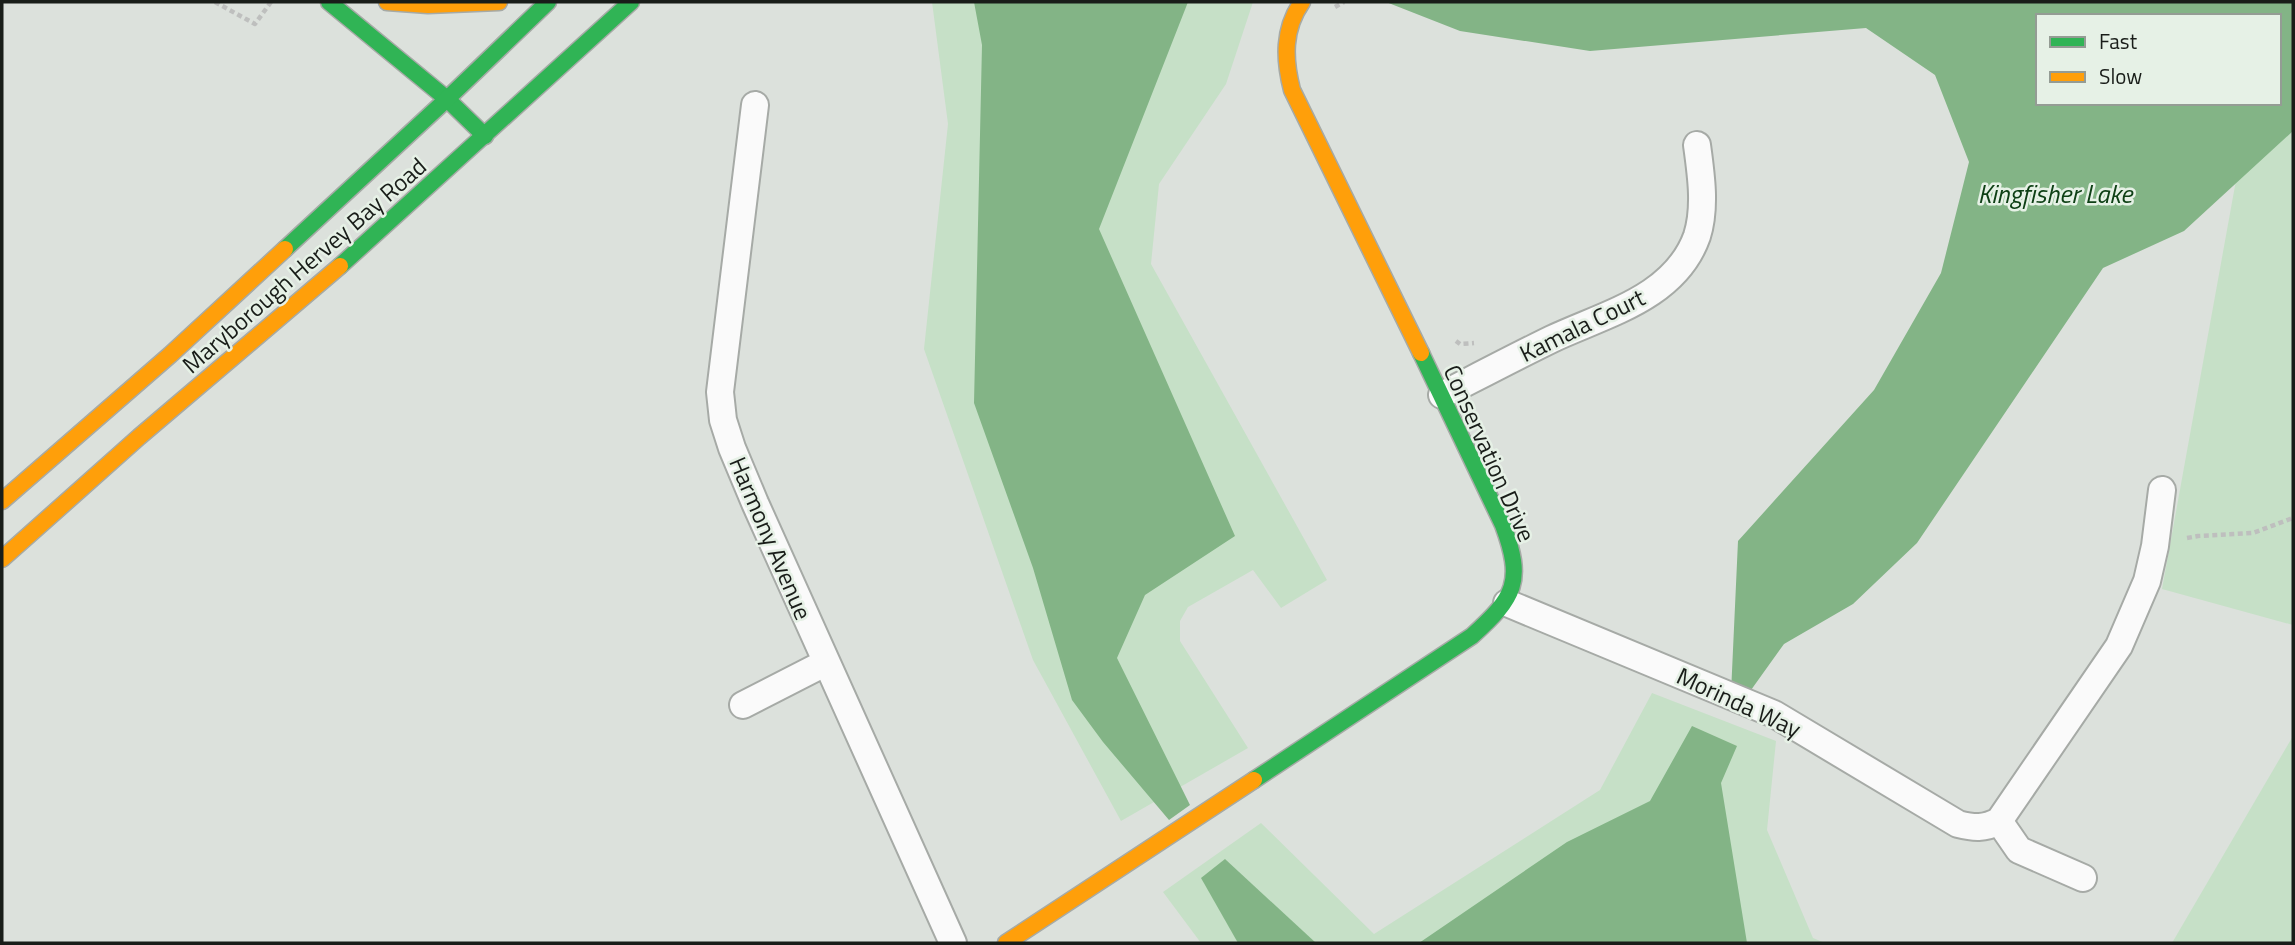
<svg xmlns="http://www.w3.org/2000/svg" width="2295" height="945" font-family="'Titillium Web',sans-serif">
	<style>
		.green { fill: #c6e0c7 }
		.water { fill: #83b486; fill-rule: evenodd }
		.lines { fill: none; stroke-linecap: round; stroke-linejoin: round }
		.street-casing { stroke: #a6aaa6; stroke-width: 30 }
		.fast-casing { stroke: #a6aaa6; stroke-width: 19 }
		.slow-casing { stroke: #a6aaa6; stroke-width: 19 }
		.path { stroke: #bebfbe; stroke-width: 4.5; stroke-dasharray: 5 3.5; stroke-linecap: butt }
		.street { stroke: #fafafa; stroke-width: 26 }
		.fast { stroke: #30b455; stroke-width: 16 }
		.slow { stroke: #ff9f0a; stroke-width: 16 }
		.labels { text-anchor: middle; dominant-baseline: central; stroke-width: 5; stroke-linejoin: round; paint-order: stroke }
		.street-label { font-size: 24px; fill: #191d19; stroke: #e6f1e6 }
		.water-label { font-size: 26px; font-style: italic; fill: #0e4015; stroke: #e6f1e6 }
	</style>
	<rect width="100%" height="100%" fill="#dce1dc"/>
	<g class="green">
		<polygon points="932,2 1253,2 1226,84 1159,184 1151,264 1327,580 1281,608 1253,570 1188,607 1180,621 1180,641 1248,748 1121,821 1033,660 924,349 948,124"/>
		<polygon points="2293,2 2293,625 2162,589 2250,103 2279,103 2279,16"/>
		<polygon points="1652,693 1776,741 1767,830 1813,938 1825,943 1201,943 1163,892 1261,823 1374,934 1600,790"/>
		<polygon points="2293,736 2293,943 2172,943"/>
	</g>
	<g class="water">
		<polygon points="974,2 1188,2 1099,229 1235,536 1145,595 1117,658 1190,805 1169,820 1103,742 1072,700 1033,568 974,403 982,45"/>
		<path d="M1386 2H2293V131L2184 231 2103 268 1917 543 1853 604 1784 644 1746 697 1731 693 1738 541 1874 390 1941 273 1969 162 1935 75 1866 28 1590 51 1460 31ZM2038 16H2279V103H2038Z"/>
		<polygon points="1692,726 1737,746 1721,783 1747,943 1419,943 1567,842 1650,801"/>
		<polygon points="1225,859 1316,943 1238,943 1201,878"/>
	</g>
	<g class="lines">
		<defs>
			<g id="street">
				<polyline points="755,105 720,392 723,420 732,448 755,503 953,943"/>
				<path d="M1442 395C1479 376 1515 357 1552 339 1605 314 1675 298 1697 236 1706 208 1701 174 1697 145"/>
				<path d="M1507 603 1774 714 1958 824C1974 828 1984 829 1999 821L2119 646 2147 581 2155 546 2162 490"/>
				<polyline points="743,705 825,663"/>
				<polyline points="1999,821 2019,850 2083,878"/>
			</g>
			<g id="fast">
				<polyline points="329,2 447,99 485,136"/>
				<polyline points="285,249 447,99 548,2"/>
				<polyline points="340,266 631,2"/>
				<path d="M1254 780 1472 636C1515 597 1524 582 1503 525L1421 353"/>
			</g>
			<g id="slow">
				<polyline points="387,2 428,5 499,2"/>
				<path d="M1302 2C1283 29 1284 59 1292 90L1421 353"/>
				<polyline points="2,501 170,355 285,249"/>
				<polyline points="2,559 139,437 340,266"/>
				<polyline points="1006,943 1254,780"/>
			</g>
		</defs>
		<use href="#street" class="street-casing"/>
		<use href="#fast" class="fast-casing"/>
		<use href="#slow" class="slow-casing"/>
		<g class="path">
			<polyline points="215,2 255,24 271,2"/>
			<polyline points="1335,7 1344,2"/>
			<polyline points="1456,341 1460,344 1474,343"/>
			<polyline points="2187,538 2198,536 2253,533 2293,518"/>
		</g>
		<use href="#street" class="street"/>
		<use href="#fast" class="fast"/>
		<use href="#slow" class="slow"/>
	</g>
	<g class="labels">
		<g class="street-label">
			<text transform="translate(304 265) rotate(-41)">Maryborough Hervey Bay Road</text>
			<text transform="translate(1582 325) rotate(-26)">Kamala Court</text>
			<text transform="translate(1490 453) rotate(66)">Conservation Drive</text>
			<text transform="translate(771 538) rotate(67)">Harmony Avenue</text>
			<text transform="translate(1739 702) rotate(25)">Morinda Way</text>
		</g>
		<g class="water-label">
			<text x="2055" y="193">Kingfisher Lake</text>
		</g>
	</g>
	<rect width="2295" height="945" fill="none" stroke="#191d19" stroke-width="7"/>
	<rect x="2036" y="14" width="245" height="91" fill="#e6f1e6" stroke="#949c94" stroke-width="2"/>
	<rect x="2050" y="37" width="35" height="10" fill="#30b455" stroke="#949c94" stroke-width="2"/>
	<text x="2099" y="49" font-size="21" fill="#191d19">Fast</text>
	<rect x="2050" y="72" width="35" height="10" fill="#ff9f0a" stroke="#949c94" stroke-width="2"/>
	<text x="2099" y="84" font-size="21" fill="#191d19">Slow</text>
</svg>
